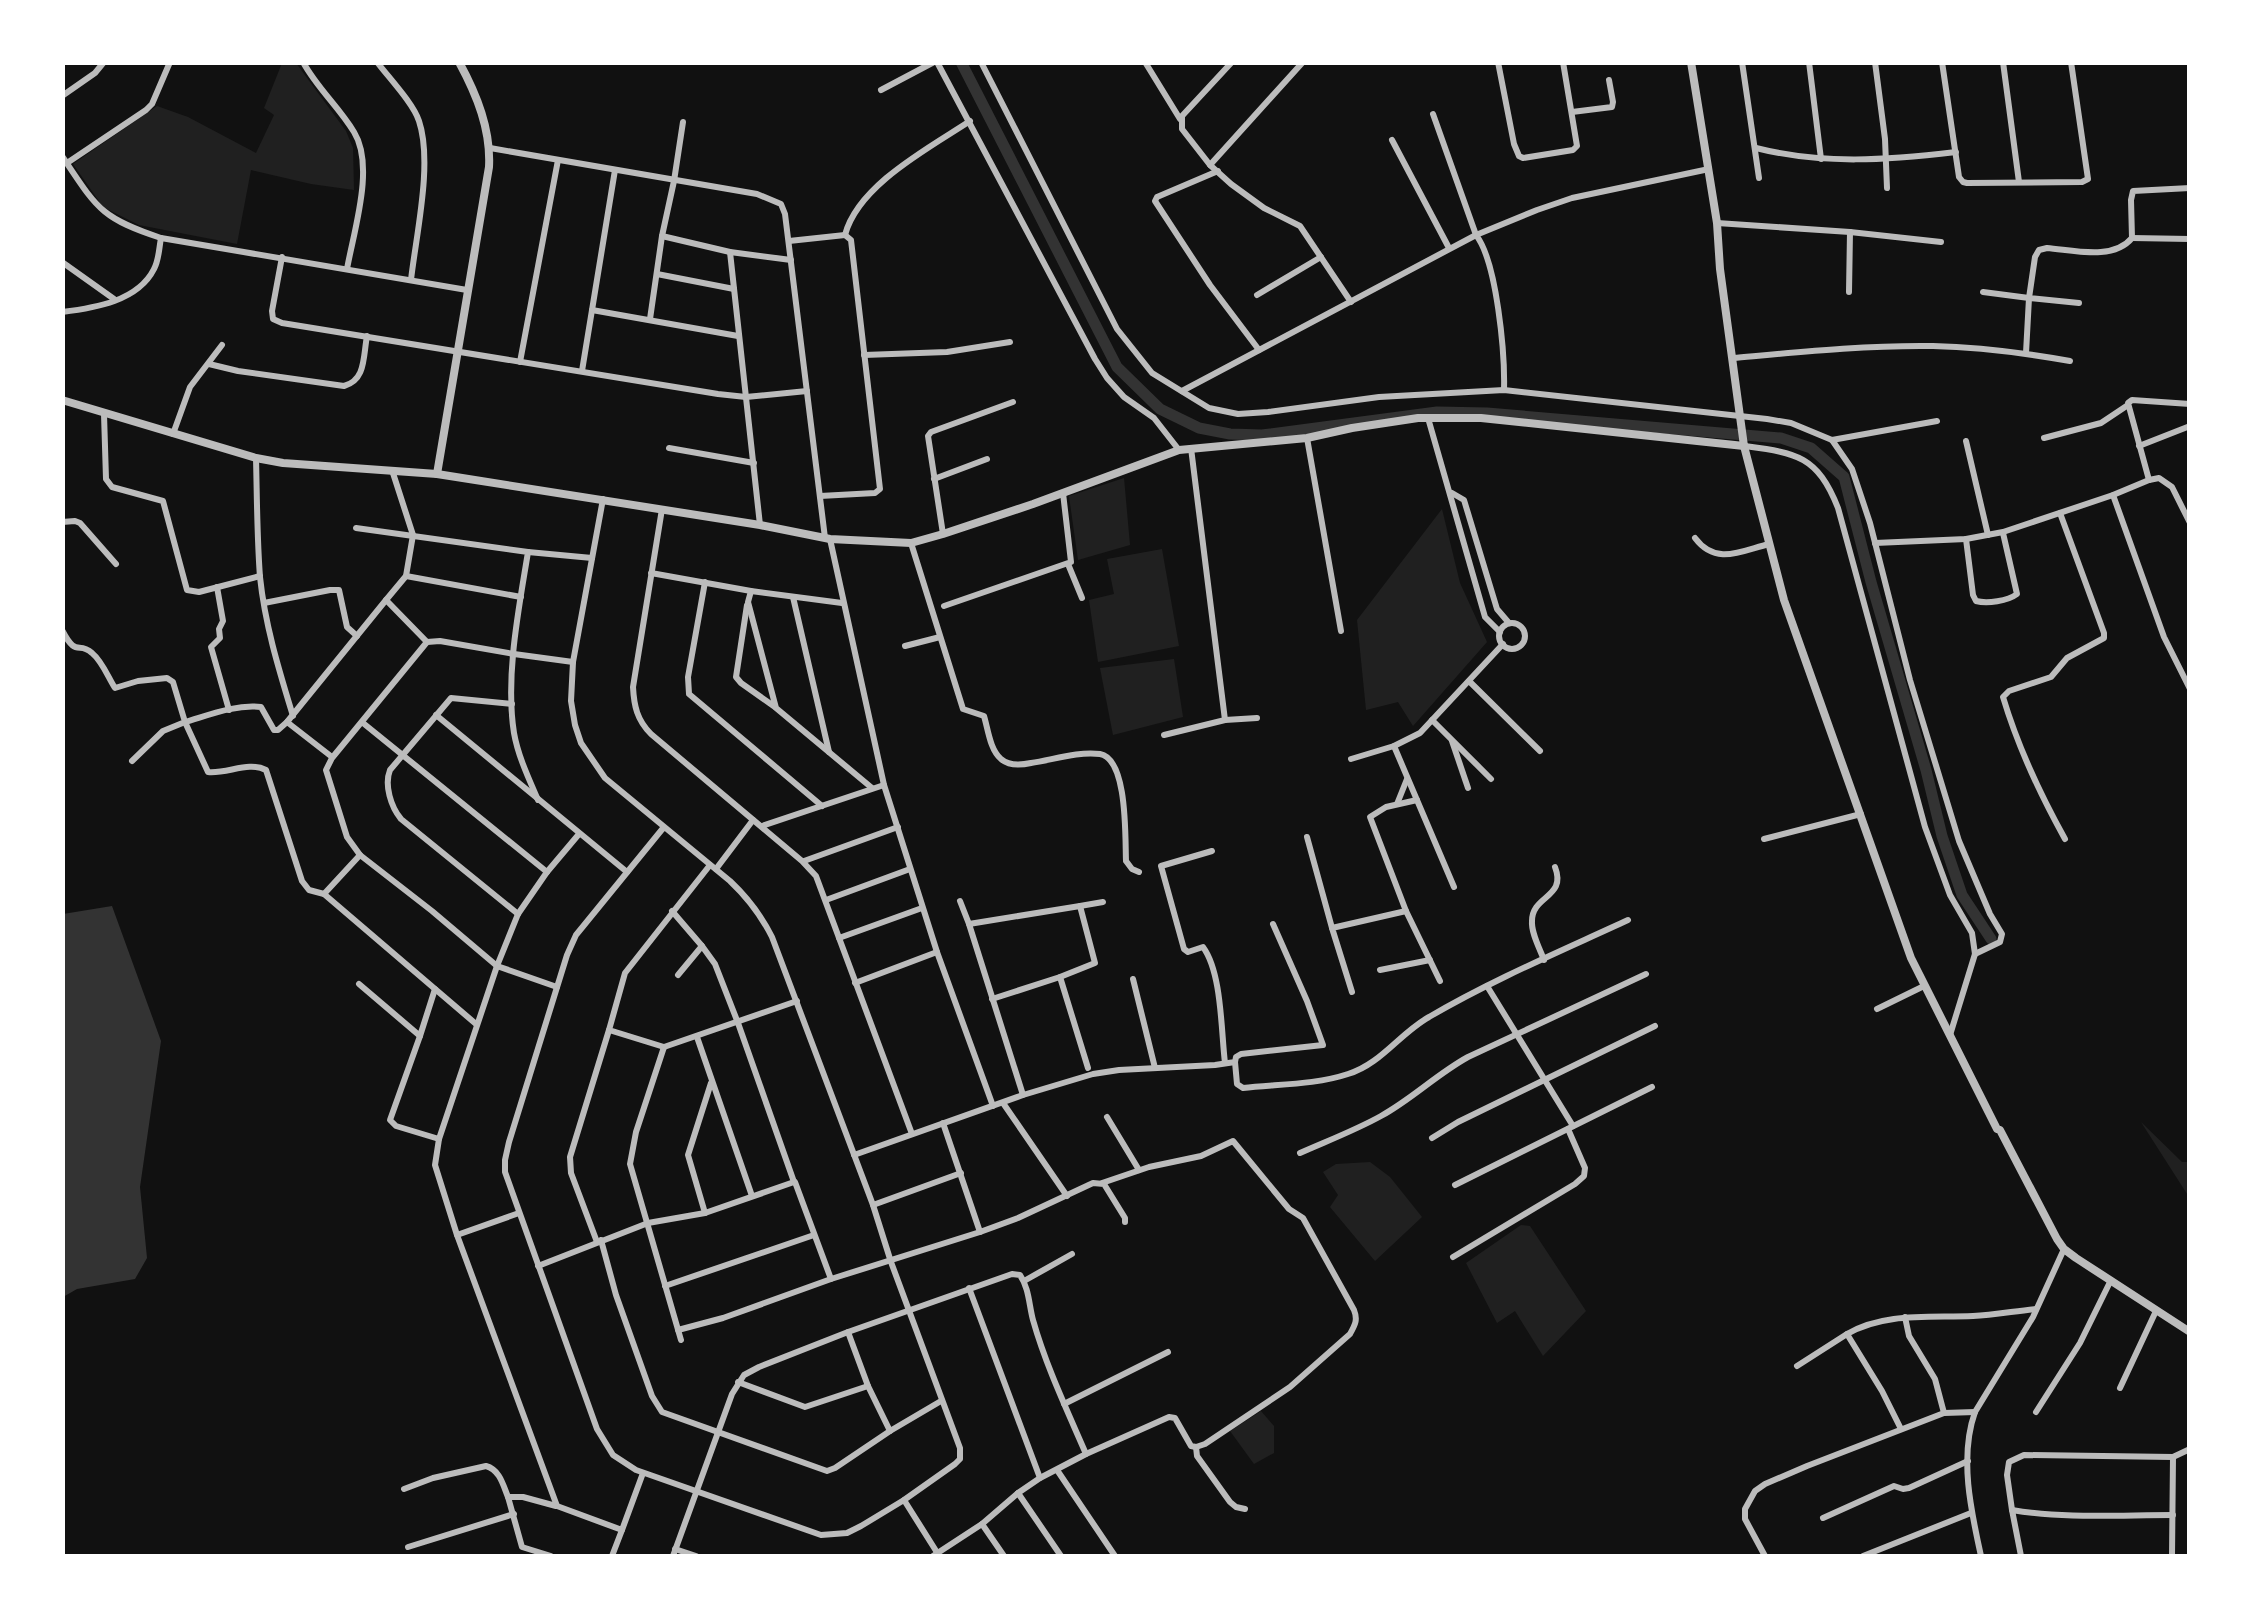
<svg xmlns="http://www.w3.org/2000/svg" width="2252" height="1619" font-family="Lora,serif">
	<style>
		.green { fill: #202020 }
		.water { fill: #333 }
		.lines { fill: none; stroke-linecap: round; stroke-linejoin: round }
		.canal { stroke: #333; stroke-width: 11 }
		.minor { stroke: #bcbcbc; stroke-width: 6 }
		.tertiary { stroke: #bcbcbc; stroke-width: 8 }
	</style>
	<rect width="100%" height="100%" fill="#111"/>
	<g class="green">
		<polygon points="282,63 296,63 346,131 353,148 354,190 311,184 251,170 237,244 139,225 103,207 73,164 157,106 188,117 256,153 274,115 264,108"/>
		<polygon points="1124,478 1130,545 1078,560 1069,496"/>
		<polygon points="1442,509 1460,583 1487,642 1413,726 1398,702 1366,710 1357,620"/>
		<polygon points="1162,549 1179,646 1098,662 1089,600 1114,594 1107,559"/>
		<polygon points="1174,659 1183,717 1113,735 1100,668"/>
		<polygon points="2141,1122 2182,1162 2189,1162 2189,1197"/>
		<polygon points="1370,1162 1390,1177 1422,1217 1375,1261 1330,1207 1338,1195 1323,1172 1336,1164"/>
		<polygon points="1521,1225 1530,1226 1586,1311 1543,1356 1515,1311 1497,1323 1466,1263"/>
		<polygon points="1261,1411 1274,1426 1274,1453 1254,1464 1230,1431"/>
	</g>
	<polygon class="water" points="112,906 161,1041 140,1187 147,1258 135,1279 77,1289 63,1297 63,914"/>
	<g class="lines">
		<polyline class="canal" points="961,62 1117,367 1160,409 1199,428 1230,434 1262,435 1437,412 1487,413 1781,438 1811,448 1844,477 1871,582 1926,770 1942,836 1962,895 1991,939"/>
		<g class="minor">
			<path d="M303 62C317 88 339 107 354 132 375 166 354 230 347 269"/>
			<path d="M377 62C389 78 413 103 419 121 433 163 416 235 411 280"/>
			<polyline points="937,62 1095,359 1107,378 1124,397 1154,418 1179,450"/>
			<polyline points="981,62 1117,329 1152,373 1209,408 1238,414 1268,412 1379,397 1504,390 1767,419 1791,423 1832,440 1852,469 1870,523 1910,680 1959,841 1990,914 2002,934 2000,942 1975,954"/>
			<polyline points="1145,62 1180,119"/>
			<polyline points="1232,62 1182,116 1182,129 1210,165 1231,184 1264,208 1300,226 1351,302"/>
			<polyline points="1498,62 1514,144 1519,156 1523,158 1573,150 1577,146 1563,62"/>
			<polyline points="1742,62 1759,178"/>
			<polyline points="1809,62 1821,159"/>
			<polyline points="1875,62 1885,139 1887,188"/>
			<polyline points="1942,62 1959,177 1963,182 1967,183 2082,182 2088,179 2071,62"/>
			<polyline points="2003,62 2019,182"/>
			<polyline points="881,90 934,62"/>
			<polyline points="62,96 95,73 104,62"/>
			<polyline points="1572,112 1612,107 1613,102 1609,80"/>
			<path d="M1433 114 1476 235C1497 262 1505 354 1504 390"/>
			<polyline points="683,122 674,181 662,236 730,252 791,260"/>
			<polyline points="1392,140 1449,248"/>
			<polyline points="490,148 757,194 781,204 785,214 825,538"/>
			<path d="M1756 148C1823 165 1888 160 1956 152"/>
			<path d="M62 156C97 208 100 218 161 238L467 290"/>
			<polyline points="67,163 146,110 152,104 170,62"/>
			<polyline points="1210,165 1303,62"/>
			<polyline points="1218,171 1157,197 1155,201 1210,285 1259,350"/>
			<polyline points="1717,223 1850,232 1941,242"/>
			<path d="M845 235C858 185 929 148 970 121"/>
			<polyline points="2132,238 2190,239"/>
			<polyline points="789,241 845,235"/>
			<polyline points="730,252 760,525"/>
			<polyline points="282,257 272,311 273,319 282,323 718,394 746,397 807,391"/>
			<polyline points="62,262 114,299"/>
			<polyline points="657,274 734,289"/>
			<polyline points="1849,292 1850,232"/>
			<polyline points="1983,292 2029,298 2026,353"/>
			<polyline points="1257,295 1321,257"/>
			<path d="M2079 303 2029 298 2035 257 2039 250 2047 248C2073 250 2113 261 2132 238L2131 200 2133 191 2190 188"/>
			<polyline points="592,310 738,336"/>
			<path d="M62 312C95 308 138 301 154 269 159 260 159 248 161 238"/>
			<polyline points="650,319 662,236"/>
			<polyline points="864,355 947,352 1010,342"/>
			<path d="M1733 358C1799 352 1866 345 1933 346 1979 347 2025 353 2070 361"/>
			<polyline points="520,362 558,160"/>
			<path d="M209 364 238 371 344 386C366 380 363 357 367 336"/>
			<polyline points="582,371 615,170"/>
			<polyline points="1182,391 1476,235 1537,210 1572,198 1709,169"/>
			<polyline points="104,414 106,479 112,487 163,501 187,590 199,592 260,576"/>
			<polyline points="1428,418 1485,617 1500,632"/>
			<polyline points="173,434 190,387 222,345"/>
			<polyline points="1307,438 1341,631"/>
			<polyline points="2044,438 2101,423 2128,405"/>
			<polyline points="1832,440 1937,421"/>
			<polyline points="1966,441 1988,535"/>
			<path d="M1744 446C1796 453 1817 455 1838 508L1925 827 1950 895 1972 933 1975 954 1950 1035"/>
			<polyline points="2139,446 2190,426"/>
			<polyline points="669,448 754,463"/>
			<path d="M256 458C257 498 257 538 260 577 265 625 279 670 293 716"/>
			<polyline points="392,470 413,535 406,576 386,600 427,642"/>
			<polyline points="934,479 987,459"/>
			<polyline points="2149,480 2128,403 2132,400 2190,404"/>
			<polyline points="1452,493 1464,500 1497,609 1509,623"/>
			<polyline points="2113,495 2164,637 2190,689"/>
			<polyline points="820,496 875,493 880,489 851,240 845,235"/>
			<path d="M603 499 573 662 571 701 575 725 581 743 605 778 730 881C748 898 761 915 772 937L873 1205 891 1262 960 1448V1459L955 1464 904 1500 861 1526 847 1533 821 1535 636 1470 613 1455 597 1429 505 1172V1160L509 1142 567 955 576 935 664 827"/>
			<path d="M662 509 633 687C634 706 637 720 651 734L802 861 816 876 912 1134"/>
			<path d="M2060 513 2104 633V638L2067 658 2051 677 2009 691 2003 697C2018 747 2040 794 2065 839"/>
			<polyline points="62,522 75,521 80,523 116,564"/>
			<path d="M356 528 528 552C519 608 505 676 514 733 518 756 529 779 538 800"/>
			<polyline points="943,534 928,436 931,432 1013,402"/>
			<path d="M1695 538C1716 566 1741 551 1769 544"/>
			<polyline points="830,539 884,785 937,952 993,1106"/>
			<path d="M1966 539 1973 595 1976 601C1987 604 2008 601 2017 594L2003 533"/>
			<path d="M911 543 963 709 984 716C988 729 990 750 1001 759 1009 766 1022 765 1031 763 1052 760 1078 751 1100 754 1128 759 1125 838 1126 861L1132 869 1139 872"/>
			<polyline points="1875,543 1966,539 2003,532 2113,495 2149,480 2159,478 2172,487 2190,523"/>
			<polyline points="528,552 592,558"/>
			<polyline points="1068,564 1082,598"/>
			<polyline points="651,573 751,591 842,603"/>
			<polyline points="406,576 521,597"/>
			<polyline points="705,582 688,677 689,694 822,806"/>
			<polyline points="217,587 223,621 219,629 220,638 211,647 229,710"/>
			<polyline points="751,591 748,602 776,708 872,788"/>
			<polyline points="793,597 829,752"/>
			<polyline points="264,603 330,590 339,590 347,627 357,636"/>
			<polyline points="747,605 736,677 741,683 775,707"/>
			<polyline points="944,606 1071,562 1063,493"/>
			<circle cx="1512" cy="636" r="13"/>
			<path d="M62 630C77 659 78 640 92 653 102 661 108 677 115 688L138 681 167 678 173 682 185 722 163 731 132 761"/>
			<polyline points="905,646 940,637"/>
			<polyline points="1469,681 1540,751"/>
			<path d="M512 704 451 698 390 770C384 785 391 807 401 819L518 914"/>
			<polyline points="436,715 627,872"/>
			<polyline points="1225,720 1257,718"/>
			<polyline points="1432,720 1491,779"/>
			<path d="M287 722 278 730H274L261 707C236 704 209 715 185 722L208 772C227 774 249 761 266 770L302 881 309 890 324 894"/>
			<polyline points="363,723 547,872"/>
			<polyline points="1164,735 1225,720 1191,448"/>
			<polyline points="1452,741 1468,788"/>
			<polyline points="1394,746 1454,887"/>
			<polyline points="332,757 287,722 386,600"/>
			<polyline points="1351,759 1394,746 1420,733 1503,644"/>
			<polyline points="1417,800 1386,807 1370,817 1406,911 1440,981"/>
			<polyline points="1397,804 1407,779"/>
			<polyline points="762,826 884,785"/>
			<polyline points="579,834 547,872 518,914 497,966 439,1139 435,1165 457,1235 557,1506 622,1530 643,1473"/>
			<polyline points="1307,837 1332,928"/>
			<polyline points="1764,839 1861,814"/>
			<path d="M1212 851 1161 866 1184 949 1188 952 1203 947C1222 973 1221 1031 1225 1063"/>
			<polyline points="360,855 324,894 476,1024"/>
			<polyline points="804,861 898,827"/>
			<polyline points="710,865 625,973 609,1030 664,1047 797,1001"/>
			<polyline points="716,869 753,820"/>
			<polyline points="826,900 910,869"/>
			<polyline points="960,901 969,924"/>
			<polyline points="672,911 702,946 678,975"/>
			<polyline points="839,938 922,908"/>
			<path d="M1544 960C1540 949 1531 933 1532 921 1532 895 1567 898 1555 867"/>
			<polyline points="1380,970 1430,960"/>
			<polyline points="1133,979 1155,1068"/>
			<polyline points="855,983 937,952"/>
			<polyline points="359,984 420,1036 435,989"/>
			<polyline points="1487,986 1573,1126"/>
			<polyline points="557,987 497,966 432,911 360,855 347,837 326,770 332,758 427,642 440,641 514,654 573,662"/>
			<polyline points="1352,992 1332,928 1406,911"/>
			<polyline points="992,999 1060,977"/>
			<polyline points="1877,1009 1924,986"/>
			<polyline points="420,1036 390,1120 396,1126 439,1139"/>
			<polyline points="697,1037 752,1196"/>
			<polyline points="664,1047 636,1132 630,1164 681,1340"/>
			<path d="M1235 1062 1237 1084 1243 1088C1277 1084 1315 1085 1348 1074 1381 1064 1400 1033 1429 1017 1492 980 1561 951 1628 920"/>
			<polyline points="1088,1068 1060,977 1095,963 1080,906 1103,902"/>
			<polyline points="1023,1095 969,924 1080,906"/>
			<polyline points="1003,1103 1067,1196"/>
			<polyline points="1107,1117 1139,1170"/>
			<polyline points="943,1123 980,1232"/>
			<polyline points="1432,1138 1458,1122 1655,1026"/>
			<path d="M1300 1153C1327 1141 1356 1130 1381 1116 1412 1099 1437 1074 1468 1057L1646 974"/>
			<polyline points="854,1155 1023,1095 1093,1074 1119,1070 1215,1065 1235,1062 1236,1057 1241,1054 1323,1045 1307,1001 1273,924"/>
			<polyline points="795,1182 831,1279"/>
			<polyline points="1455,1185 1652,1087"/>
			<polyline points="873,1205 961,1173"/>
			<polyline points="705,1213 688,1155 711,1083"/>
			<polyline points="457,1235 519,1213"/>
			<polyline points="601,1240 616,1295 652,1396 662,1412 827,1471 835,1468 890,1431 941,1401"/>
			<polyline points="597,1242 571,1173 570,1157 609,1030"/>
			<polyline points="1453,1257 1575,1184 1584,1176 1585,1168 1568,1129"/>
			<polyline points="538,1266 648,1223 705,1213 794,1182 738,1023 715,964 702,946"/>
			<polyline points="1024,1281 1072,1254"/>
			<polyline points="665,1286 814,1235"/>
			<polyline points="969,1288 1040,1478"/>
			<polyline points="678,1330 723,1318 831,1279 980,1232 1018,1218 1093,1183 1104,1184 1125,1218 1125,1222"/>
			<path d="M1847 1334C1884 1312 1931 1318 1973 1316 1994 1315 2015 1311 2036 1309"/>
			<polyline points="1797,1366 1847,1334 1882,1391 1901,1429"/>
			<polyline points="738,1382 805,1407 868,1386 848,1332"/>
			<polyline points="868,1386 890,1431"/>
			<polyline points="2120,1388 2156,1311"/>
			<polyline points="1064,1404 1168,1352"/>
			<polyline points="2036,1412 2080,1343 2111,1280"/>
			<polyline points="1944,1413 1975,1412"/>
			<polyline points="1196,1447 1197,1456 1230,1502 1236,1507 1245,1509"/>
			<polyline points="1057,1470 1115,1556"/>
			<path d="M404 1489 433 1478 486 1466C500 1470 503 1485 508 1497"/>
			<polyline points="1018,1493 1061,1556"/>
			<polyline points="904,1500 938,1554"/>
			<polyline points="2012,1510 2007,1475 2009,1462 2024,1455 2173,1457 2190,1449"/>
			<polyline points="1823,1518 1894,1486 1903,1489 1909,1488 1968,1461"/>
			<polyline points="982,1524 1004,1556"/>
			<polyline points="408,1547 514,1514"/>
			<polyline points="675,1549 696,1556"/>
			<polyline points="551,1556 522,1547 508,1497 523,1497 556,1506"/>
			<polyline points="612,1556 622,1530"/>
			<path d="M673 1556 732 1394 744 1375 759 1367 848 1332 1012 1274 1020 1275C1029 1288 1029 1305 1033 1320 1046 1366 1067 1410 1086 1454"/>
			<path d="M933 1556 982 1524 1018 1493 1040 1478 1086 1454 1169 1417 1175 1418 1191 1446 1196 1447 1205 1444 1290 1387 1350 1334C1355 1325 1358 1320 1354 1310L1303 1218 1289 1209 1233 1141 1201 1156 1149 1167 1102 1183"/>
			<polyline points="1765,1556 1745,1519 1745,1509 1755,1491 1765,1484 1807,1466 1944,1413 1935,1379 1909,1336 1905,1317"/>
			<polyline points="1863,1556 1971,1513"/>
			<path d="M1981 1556C1971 1511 1959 1457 1975 1412L2033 1317 2064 1249"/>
			<path d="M2021 1556 2012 1510C2064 1519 2119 1515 2173 1515"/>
			<polyline points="2172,1556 2173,1457"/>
		</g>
		<g class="tertiary">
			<polyline points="1691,62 1717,223 1720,269 1744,446 1784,600 1911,958 1997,1129 2000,1130 2057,1239 2064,1249 2076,1258 2190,1332"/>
			<polyline points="62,400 256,458 283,463 437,474 760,525 830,539 911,543 943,534 1033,504 1179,450 1307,438 1352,428 1418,418 1481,418 1744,446"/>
			<path d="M437 474 489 167C491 130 477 95 459 62"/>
		</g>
	</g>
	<rect width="2252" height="1619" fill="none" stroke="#ffffff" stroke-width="130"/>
</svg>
